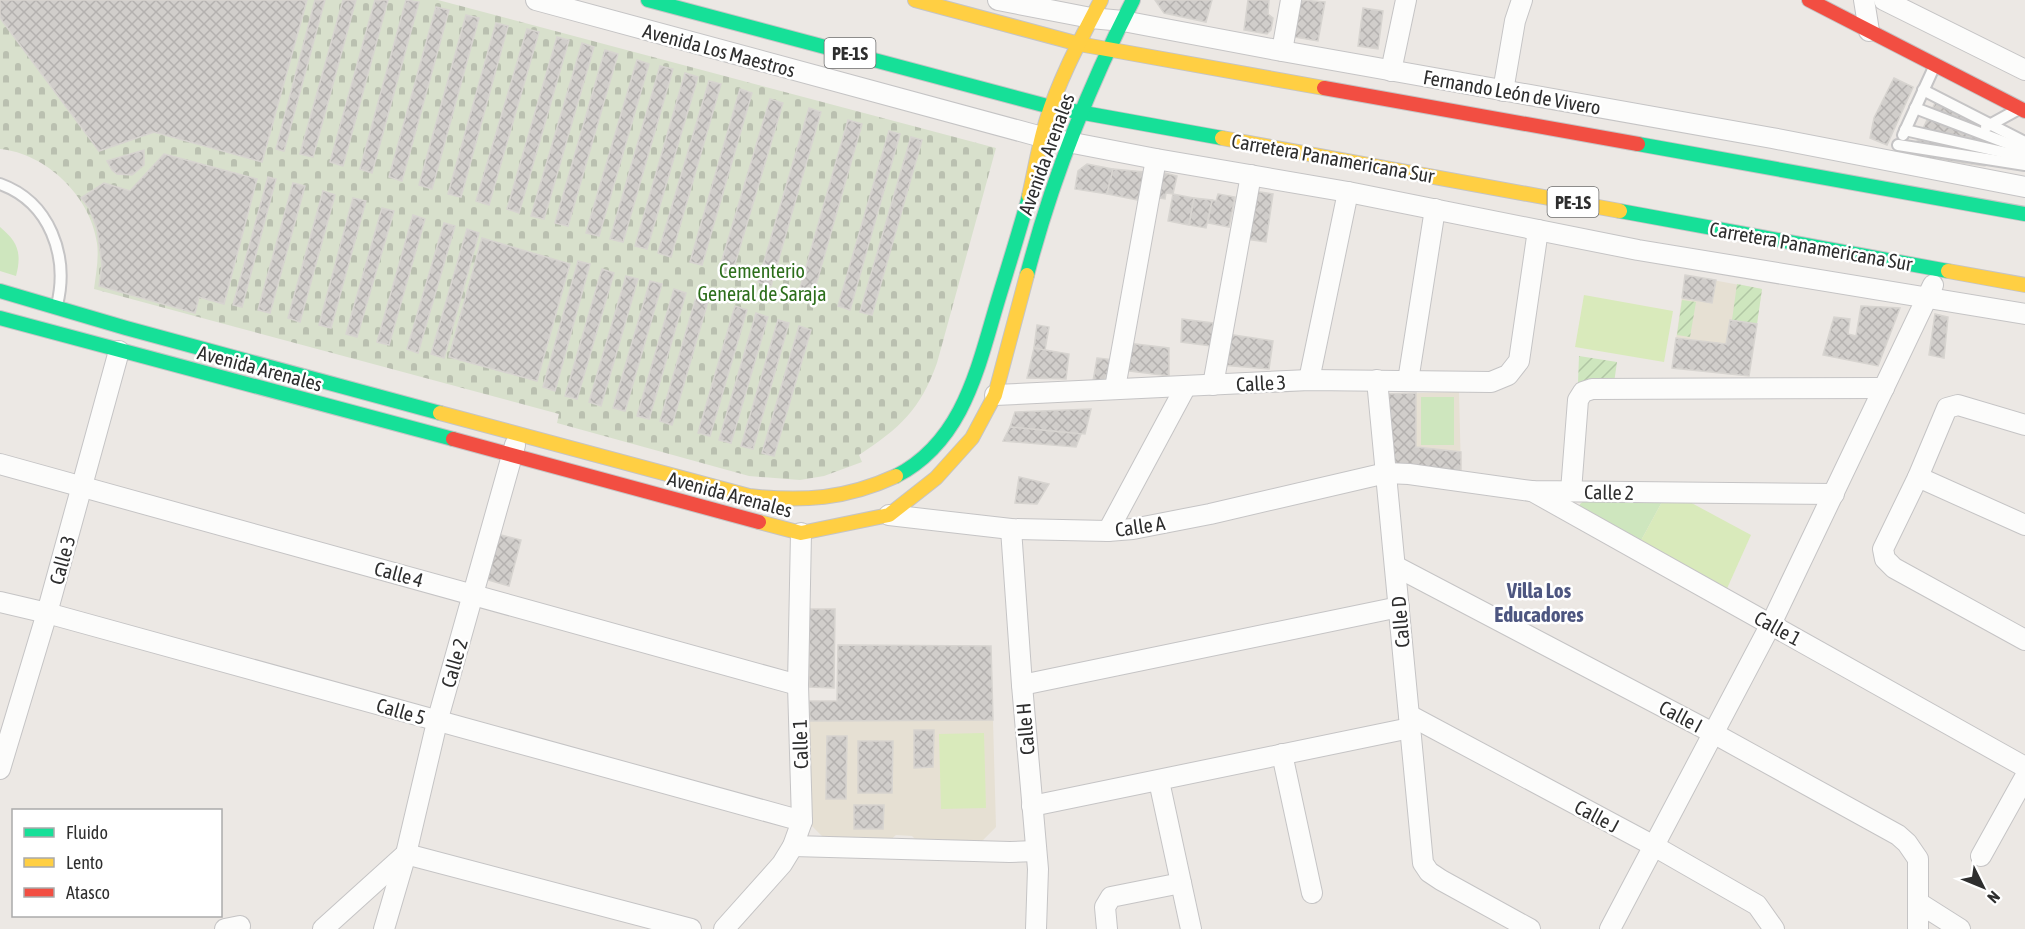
<svg xmlns="http://www.w3.org/2000/svg" width="2025" height="929" font-family="'Asap Condensed',sans-serif">
	<style>
		.education { fill: #e6e0d3 }
		.cemetery { fill: url(#cemetery-stones) }
		.park { fill: #cee6be }
		.garden { fill: url(#garden-furrows) }
		.pitch { fill: #d9eabb }
		.building { fill: url(#building-cross-hatch); stroke: #d7d4d0; stroke-width: 1.5 }
		.lines { fill: none; stroke-linecap: round; stroke-linejoin: round }
		.lane-casing { stroke: #c5c4c5; stroke-width: 14 }
		.street-casing { stroke: #c5c4c5; stroke-width: 22 }
		.fast-casing { stroke: #c5c4c5; stroke-width: 16 }
		.slow-casing { stroke: #c5c4c5; stroke-width: 16 }
		.jam-casing { stroke: #c5c4c5; stroke-width: 16 }
		.lane { stroke: #fcfcfb; stroke-width: 10 }
		.street { stroke: #fcfcfb; stroke-width: 20 }
		.fast { stroke: #16e098; stroke-width: 14 }
		.slow { stroke: #ffcf43; stroke-width: 14 }
		.jam { stroke: #f24e42; stroke-width: 14 }
		.labels { text-anchor: middle; dominant-baseline: central; stroke-width: 5; stroke-linejoin: round; paint-order: stroke }
		.shield { fill: #fff; stroke: #6d6d6d; stroke-width: 1.5 }
		.shield-label { font-size: 18px; font-weight: bold; fill: #2e2e2e }
		.street-label { font-size: 20px; fill: #2e2e2e; stroke: #fff }
		.park-label { font-size: 20px; fill: #2c6e1b; stroke: #fff }
		.neighbourhood-label { font-size: 21px; font-weight: bold; fill: #4d5680; stroke: #fff }
	</style>
	<defs>
		<pattern id="cemetery-stones" width="16" height="16" patternUnits="userSpaceOnUse" patternTransform="scale(1.5)"><rect width="16" height="16" fill="#d8e0cc"/><path d="M2 7V4a2 2 0 0 1 4 0v3zM10 15v-3a2 2 0 0 1 4 0v3z" fill="#bac0b0"/></pattern>
		<pattern id="garden-furrows" width="10" height="10" patternUnits="userSpaceOnUse" patternTransform="scale(1.5)"><rect width="10" height="10" fill="#cee6be"/><path d="M-1 1l2-2M0 10L10 0M9 11l2-2" fill="none" stroke="#b1c6a4"/></pattern>
		<pattern id="building-cross-hatch" width="8" height="8" patternUnits="userSpaceOnUse" patternTransform="scale(1.5)"><rect width="8" height="8" fill="#d1cecb"/><path d="M0 0l8 8M0 8l8-8" fill="none" stroke="#b4b1af"/></pattern>
	</defs>
	<rect width="100%" height="100%" fill="#ece8e4"/>
	<g class="education">
		<polygon points="1685,275 1762,289 1749,376 1672,368"/>
		<polygon points="1459,392 1461,472 1391,466 1386,394"/>
		<polygon points="993,720 996,827 981,842 916,840 912,836 896,835 890,840 825,839 810,824 810,721"/>
	</g>
	<path class="cemetery" d="M0 0H438L996 148 937 363C920 410 900 428 859 455L862 462 824 476 800 480 749 476 557 423 559 414 94 289C96 274 99 258 97 243 91 197 46 153 0 149Z"/>
	<g class="park">
		<path d="M0 227C18 242 22 253 16 276L0 271Z"/>
		<rect x="1421" y="397" width="33" height="48"/>
		<polygon points="1587,499 1663,500 1638,546 1579,508 1580,504"/>
	</g>
	<g class="garden">
		<polygon points="1737,284 1762,289 1757,324 1732,320"/>
		<polygon points="1682,300 1696,302 1690,337 1677,335"/>
		<polygon points="1579,356 1617,362 1614,383 1578,383"/>
	</g>
	<g class="pitch">
		<polygon points="1584,295 1673,311 1664,362 1575,347"/>
		<polygon points="1663,500 1686,500 1751,535 1725,593 1638,546"/>
		<polygon points="984,733 986,808 941,809 939,734"/>
	</g>
	<g class="building">
		<polygon points="0,0 307,0 262,162 154,132 99,151 0,18"/>
		<polygon points="315,0 325,0 284,151 276,149"/>
		<polygon points="343,0 356,0 313,157 300,154"/>
		<polygon points="375,0 388,0 343,166 330,162"/>
		<polygon points="406,0 419,2 372,173 360,169"/>
		<polygon points="1155,0 1212,0 1206,22 1164,13"/>
		<polygon points="1248,0 1269,0 1268,14 1273,18 1271,30 1267,34 1244,30"/>
		<polygon points="1301,0 1325,2 1318,41 1294,37"/>
		<polygon points="436,7 449,10 402,181 389,177"/>
		<polygon points="1363,8 1383,11 1378,49 1358,46"/>
		<polygon points="466,15 479,18 432,189 419,185"/>
		<polygon points="496,23 508,26 461,197 448,194"/>
		<polygon points="527,29 539,32 489,205 476,201"/>
		<polygon points="557,37 569,40 519,213 507,209"/>
		<polygon points="582,43 594,47 544,219 531,216"/>
		<polygon points="605,50 618,54 568,226 555,223"/>
		<polygon points="637,60 649,64 599,236 586,233"/>
		<polygon points="660,66 673,69 623,242 610,239"/>
		<polygon points="685,73 698,77 647,249 635,246"/>
		<polygon points="1894,78 1913,87 1887,145 1870,138 1874,118"/>
		<polygon points="709,81 721,84 671,257 658,253"/>
		<polygon points="740,89 752,93 702,265 690,262"/>
		<polygon points="770,99 783,103 732,274 719,270"/>
		<polygon points="1936,101 2000,133 1985,166 1910,156"/>
		<polygon points="809,108 821,112 771,286 758,282"/>
		<polygon points="848,120 862,124 812,299 798,295"/>
		<polygon points="889,131 900,134 850,310 838,306"/>
		<polygon points="911,137 922,140 872,315 860,312"/>
		<polygon points="144,150 144,165 132,175 117,174 112,170 107,161"/>
		<polygon points="164,154 257,179 224,304 199,297 195,313 99,286 102,265 97,229 89,208 81,198 104,183 130,191"/>
		<polygon points="1087,164 1113,169 1107,194 1075,189 1078,171"/>
		<polygon points="1113,169 1144,172 1138,200 1107,194"/>
		<polygon points="1157,171 1177,176 1173,194 1166,193 1165,199 1152,197"/>
		<polygon points="268,177 276,179 242,307 233,305"/>
		<polygon points="293,183 305,186 270,313 258,310"/>
		<polygon points="323,191 335,195 300,322 288,318"/>
		<polygon points="1253,191 1273,194 1266,242 1246,239"/>
		<polygon points="1173,194 1194,198 1189,225 1168,221"/>
		<polygon points="1218,194 1235,197 1229,227 1208,223 1212,200 1216,201"/>
		<polygon points="353,198 366,201 331,328 319,325"/>
		<polygon points="1194,198 1212,200 1206,228 1189,225"/>
		<polygon points="382,208 394,211 357,337 346,334"/>
		<polygon points="413,215 425,219 389,345 377,342"/>
		<polygon points="444,223 455,226 418,353 407,349"/>
		<polygon points="467,229 479,233 444,358 431,354"/>
		<polygon points="482,238 570,264 537,381 449,357"/>
		<polygon points="578,261 590,264 555,391 543,387"/>
		<polygon points="602,269 614,273 577,399 565,396"/>
		<polygon points="1685,275 1716,280 1712,303 1682,298"/>
		<polygon points="626,276 638,279 601,406 589,402"/>
		<polygon points="650,281 662,284 625,411 613,408"/>
		<polygon points="674,289 686,293 649,419 637,416"/>
		<polygon points="697,294 709,298 672,425 660,421"/>
		<polygon points="735,306 747,310 710,436 698,433"/>
		<polygon points="1861,306 1900,308 1878,366 1823,355 1834,317 1850,319 1848,334 1856,336"/>
		<polygon points="756,313 768,317 731,443 719,440"/>
		<polygon points="1935,314 1948,317 1944,358 1929,355"/>
		<polygon points="1182,319 1213,323 1211,346 1181,342"/>
		<polygon points="778,320 789,323 753,449 741,446"/>
		<polygon points="1730,320 1757,324 1749,376 1672,368 1676,338 1726,344"/>
		<polygon points="1037,325 1049,327 1045,350 1034,348"/>
		<polygon points="799,326 811,330 774,456 762,453"/>
		<polygon points="1227,334 1273,341 1269,369 1221,365"/>
		<polygon points="1127,343 1169,348 1169,376 1122,370"/>
		<polygon points="1034,348 1069,354 1066,379 1027,378"/>
		<polygon points="1097,358 1114,360 1113,375 1106,375 1104,382 1093,381"/>
		<polygon points="1416,393 1416,447 1461,452 1461,472 1387,463 1386,394"/>
		<polygon points="1091,409 1085,434 1010,427 1015,412"/>
		<polygon points="1010,427 1081,434 1076,447 1003,441"/>
		<polygon points="1019,477 1049,484 1037,504 1015,503"/>
		<polygon points="497,534 521,540 509,586 485,579"/>
		<polygon points="809,609 835,609 834,688 809,687"/>
		<polygon points="838,645 991,646 993,720 810,721 809,701 837,701"/>
		<polygon points="914,730 934,730 933,767 914,768"/>
		<polygon points="827,736 847,736 846,799 826,799"/>
		<polygon points="858,741 893,741 892,793 858,793"/>
		<polygon points="854,805 884,805 883,829 854,829"/>
	</g>
	<g class="lines">
		<defs>
			<g id="lane">
				<polyline points="1923,90 2025,142"/>
				<polyline points="1915,108 2025,150"/>
				<polyline points="1986,127 2017,110"/>
				<polyline points="1905,130 2025,157"/>
				<polyline points="1903,135 1935,65"/>
				<polyline points="1898,145 2025,165"/>
				<path d="M0 184C50 202 69 256 57 305"/>
			</g>
			<g id="street">
				<polyline points="536,0 1042,137 1156,159 1348,192 1638,250 2025,314"/>
				<polyline points="998,0 1091,18 1123,21 1282,51 1772,138 2025,187"/>
				<polyline points="1864,0 1869,31"/>
				<polyline points="1884,0 2025,70"/>
				<polyline points="1282,51 1291,0"/>
				<polyline points="1391,71 1406,0"/>
				<polyline points="1503,91 1515,21 1522,0"/>
				<polyline points="1309,380 1348,192"/>
				<polyline points="1377,380 1423,863 1429,872 1441,880 1530,929"/>
				<polyline points="1408,381 1435,209"/>
				<polyline points="1213,385 1251,175"/>
				<polyline points="1115,388 1156,159"/>
				<polyline points="995,395 1309,380 1491,382 1508,375 1519,361 1538,230"/>
				<polyline points="2025,425 1958,405 1947,408 1918,477 1883,549 1885,559 1894,568 2025,640"/>
				<polyline points="0,464 798,685"/>
				<polyline points="1918,477 2025,525"/>
				<polyline points="1532,491 2025,767"/>
				<polyline points="1571,491 1578,400 1583,392 1592,389 1884,388"/>
				<polyline points="889,515 1011,529 1108,531 1133,529 1210,514 1386,473 1409,474 1531,491 1834,494"/>
				<polyline points="1011,529 1022,685 1038,869 1036,929"/>
				<polyline points="1108,531 1186,386"/>
				<polyline points="1395,566 1713,733 1898,835 1907,843 1918,859 1918,929"/>
				<polyline points="0,602 47,613 802,821"/>
				<polyline points="1022,685 1399,607"/>
				<polyline points="1409,715 1654,846 1757,905 1774,929"/>
				<polyline points="1282,754 1312,893"/>
				<polyline points="0,769 47,613 119,351"/>
				<polyline points="1159,781 1191,929"/>
				<polyline points="1032,806 1410,728"/>
				<polyline points="793,846 1010,852 1036,851"/>
				<polyline points="1981,856 2025,777"/>
				<polyline points="1919,903 1960,929"/>
				<polyline points="225,929 240,926"/>
				<polyline points="323,929 406,854 691,929"/>
				<polyline points="384,929 406,854 437,722 515,445"/>
				<polyline points="724,929 782,864 793,846 802,821 798,685 801,533"/>
				<polyline points="1107,929 1105,907 1111,897 1181,883"/>
				<polyline points="1610,929 1771,624 1933,285"/>
			</g>
			<g id="fast">
				<polyline points="648,0 1051,107 1222,138"/>
				<polyline points="1638,144 2025,214"/>
				<polyline points="1620,211 1948,271"/>
				<path d="M1027 275C1052 179 1088 88 1133 0"/>
				<polyline points="0,291 126,328 440,413"/>
				<polyline points="0,318 453,439"/>
				<path d="M896 476C962 442 977 371 996 307 1007 270 1019 233 1029 196"/>
			</g>
			<g id="slow">
				<polyline points="915,0 1079,44 1324,88"/>
				<polyline points="1222,138 1620,211"/>
				<path d="M1029 196C1035 170 1039 144 1047 119 1060 77 1081 39 1101 0"/>
				<polyline points="1948,271 2025,285"/>
				<path d="M440 413 749 496C803 502 846 499 896 476"/>
				<polyline points="759,522 801,533 889,515 936,478 972,438 995,395 1027,275"/>
			</g>
			<g id="jam">
				<polyline points="1809,0 2025,111"/>
				<polyline points="1324,88 1638,144"/>
				<polyline points="453,439 759,522"/>
			</g>
		</defs>
		<use href="#lane" class="lane-casing"/>
		<use href="#street" class="street-casing"/>
		<use href="#fast" class="fast-casing"/>
		<use href="#slow" class="slow-casing"/>
		<use href="#jam" class="jam-casing"/>
		<use href="#lane" class="lane"/>
		<use href="#street" class="street"/>
		<use href="#fast" class="fast"/>
		<use href="#slow" class="slow"/>
		<use href="#jam" class="jam"/>
	</g>
	<g class="labels">
		<g class="shield">
			<rect x="824.5" y="38" width="51" height="30" rx="4.5"/>
			<rect x="1547.5" y="187" width="51" height="30" rx="4.5"/>
		</g>
		<g class="shield-label">
			<text x="850" y="53">PE-1S</text>
			<text x="1573" y="202">PE-1S</text>
		</g>
		<g class="street-label">
			<text transform="translate(719 50) rotate(15)">Avenida Los Maestros</text>
			<text transform="translate(1512 92) rotate(10)">Fernando León de Vivero</text>
			<text transform="translate(1046 154) rotate(-70)">Avenida Arenales</text>
			<text transform="translate(1333 158) rotate(10)">Carretera Panamericana Sur</text>
			<text transform="translate(1811 246) rotate(10)">Carretera Panamericana Sur</text>
			<text transform="translate(260 368) rotate(15)">Avenida Arenales</text>
			<text transform="translate(1261 383) rotate(-3)">Calle 3</text>
			<text transform="translate(1609 492) rotate(1)">Calle 2</text>
			<text transform="translate(730 494) rotate(15)">Avenida Arenales</text>
			<text transform="translate(1140 526) rotate(-8)">Calle A</text>
			<text transform="translate(62 560) rotate(-75)">Calle 3</text>
			<text transform="translate(399 574) rotate(15)">Calle 4</text>
			<text transform="translate(1400 622) rotate(-95)">Calle D</text>
			<text transform="translate(1778 628) rotate(29)">Calle 1</text>
			<text transform="translate(454 663) rotate(-74)">Calle 2</text>
			<text transform="translate(401 711) rotate(16)">Calle 5</text>
			<text transform="translate(1681 716) rotate(28)">Calle I</text>
			<text transform="translate(1025 729) rotate(-95)">Calle H</text>
			<text transform="translate(800 744) rotate(-92)">Calle 1</text>
			<text transform="translate(1597 816) rotate(28)">Calle J</text>
		</g>
		<g class="park-label">
			<text x="762" y="270">Cementerio<tspan x="762" dy="23">General de Saraja</tspan></text>
		</g>
		<g class="neighbourhood-label">
			<text x="1539" y="590">Villa Los<tspan x="1539" dy="24">Educadores</tspan></text>
		</g>
	</g>
	<rect x="12" y="809" width="210" height="108" fill="#ffffff" stroke="#ababab" stroke-width="1.5"/>
	<rect x="24" y="828" width="30" height="9" fill="#16e098" stroke="#ababab" stroke-width="1.5"/>
	<text x="66" y="839" font-size="18" fill="#2e2e2e">Fluido</text>
	<rect x="24" y="858" width="30" height="9" fill="#ffcf43" stroke="#ababab" stroke-width="1.5"/>
	<text x="66" y="869" font-size="18" fill="#2e2e2e">Lento</text>
	<rect x="24" y="888" width="30" height="9" fill="#f24e42" stroke="#ababab" stroke-width="1.5"/>
	<text x="66" y="899" font-size="18" fill="#2e2e2e">Atasco</text>
	<g transform="translate(1983 887) rotate(133)" stroke="#ffffff" stroke-width="4.5" paint-order="stroke">
	<path d="M0-4.5L10 22L0 15L-10 22Z" fill="#2e2e2e"/>
	<text y="-9" font-size="16" font-weight="bold" text-anchor="middle" fill="#2e2e2e">N</text>
	</g>
</svg>
